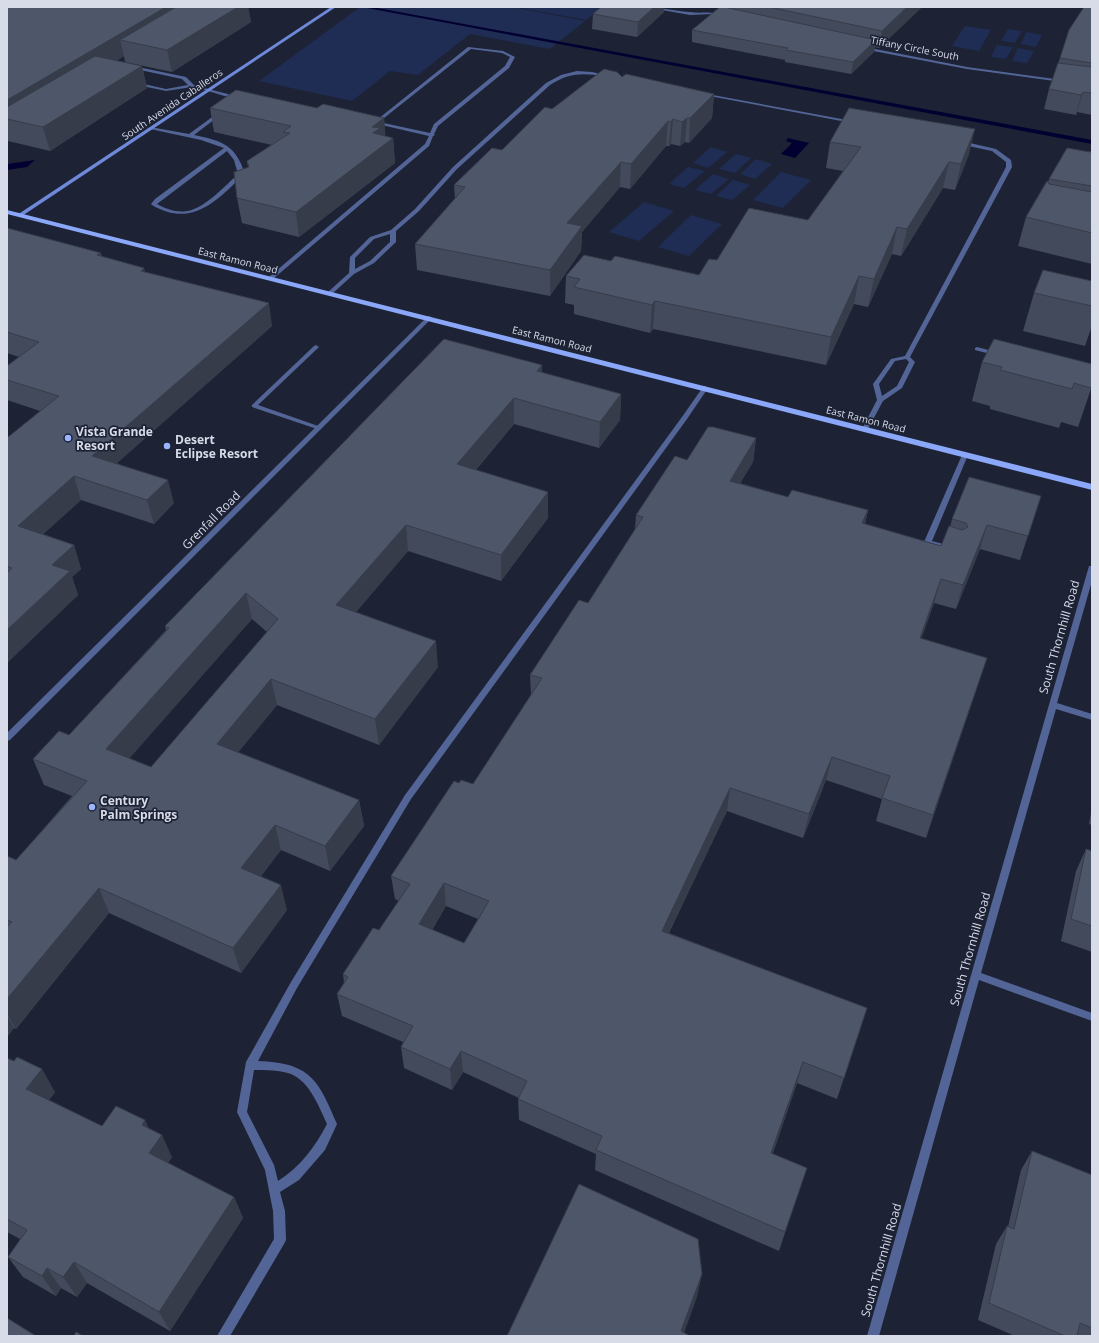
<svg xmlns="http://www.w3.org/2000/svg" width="1099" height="1343" font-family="'Open Sans',sans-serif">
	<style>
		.green { fill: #1f2c54 }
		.water { fill: #020031 }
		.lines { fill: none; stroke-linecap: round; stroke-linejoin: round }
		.stream { fill: #020031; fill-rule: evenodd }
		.lane { fill: #536597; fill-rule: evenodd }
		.street { fill: #536597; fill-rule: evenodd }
		.secondary { fill: #6e89d9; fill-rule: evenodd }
		.primary { fill: #8aa7f9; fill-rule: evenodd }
		.wall { fill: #434a5b; fill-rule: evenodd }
		.shaded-wall { fill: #373c4a }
		.building { fill: #4e566a; stroke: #373c4a; fill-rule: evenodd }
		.poi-dot { fill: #9ab5fd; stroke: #1d2335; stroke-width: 1.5 }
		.labels { text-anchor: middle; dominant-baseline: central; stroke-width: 3.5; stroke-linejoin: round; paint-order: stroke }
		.far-street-label { font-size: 10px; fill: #d8dce9; stroke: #1d2335 }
		.poi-label { font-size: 12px; font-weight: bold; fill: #d8dce9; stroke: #1d2335; text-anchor: start }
		.street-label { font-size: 12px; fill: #d8dce9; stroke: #1d2335 }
	</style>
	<rect width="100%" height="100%" fill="#1d2335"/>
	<g class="green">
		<polygon points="360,7 512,7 585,21 550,49 470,34 418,75 390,71 352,101 259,81"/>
		<polygon points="516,7 601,7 586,20"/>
		<polygon points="965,26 991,30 979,51 952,46"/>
		<polygon points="1008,29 1022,31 1015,43 1001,41"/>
		<polygon points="1026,32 1042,35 1036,47 1021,44"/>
		<polygon points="997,45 1013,47 1006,59 991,57"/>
		<polygon points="1018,48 1034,51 1027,63 1012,61"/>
		<polygon points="711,147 727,152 708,168 693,163"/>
		<polygon points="736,154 751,158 735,173 719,169"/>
		<polygon points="756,159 772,164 755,179 740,174"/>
		<polygon points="688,167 705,171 684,188 669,184"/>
		<polygon points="781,172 811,180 783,208 753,200"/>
		<polygon points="713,174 729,179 711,194 695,190"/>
		<polygon points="733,180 750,185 732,200 716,196"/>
		<polygon points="644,202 674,211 639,241 609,232"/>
		<polygon points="691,215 722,224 689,256 658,247"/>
	</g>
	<g class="water">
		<polygon points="788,138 809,143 795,158 781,154 792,143 786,141"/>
		<polygon points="35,160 27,167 7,170 7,164"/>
	</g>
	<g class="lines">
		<polygon class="stream" points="362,7 372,7 1092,140 1092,144"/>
		<g class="lane">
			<path d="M468 47 503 51 515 57 509 68 438 126 434 134 435 135 433 136 429 146 273 279H269V277L425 144 429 136 373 123ZM471 49 502 53 510 57 505 66 434 124 430 133 379 122Z"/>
			<path d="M577 71 592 72 610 76 608 77C585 73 570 72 550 85L457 169 419 211 396 231V242L374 263 354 274 332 294H328V292L349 273 350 257 370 237 391 230 415 209 453 167 546 83 561 75ZM390 234V242L370 261 355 269V258L374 239Z"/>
			<polygon points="208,89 236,96 235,101 231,102 231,98 208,91"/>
			<polygon points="702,93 852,121 854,122 852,123 704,95 702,95"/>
			<path d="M219 112 223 113 194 135C213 139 230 142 239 160 242 165 244 170 243 175 216 202 191 228 152 205L151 204 155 199 224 148 201 140 150 129V127L189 134ZM227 151 234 160 238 174C226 185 204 209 187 211 177 213 166 209 157 204Z"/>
			<path d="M961 141 996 149 1011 160 1012 167 910 357 915 362 902 388 883 401 868 429 867 430H863L862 429 877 400 873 384 891 359 905 356 1006 167V162L992 151 959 144 958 143ZM906 359 909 362 897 386 882 396 879 384 895 361Z"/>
			<polygon points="316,345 319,347 318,348 258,405 321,427 321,429 317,429 252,407 252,405 314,346"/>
			<polygon points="977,347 1000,353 1001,354 998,356 975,350 975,348"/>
			<path d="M705 386 708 388 687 419 411 799 297 988 258 1061C310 1063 318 1079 337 1124L325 1150 299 1180 280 1192 285 1211 286 1240 284 1244 230 1336H217L274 1239 273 1211 265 1170 237 1112 246 1062 291 982 405 795 682 417 703 387ZM254 1070C266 1070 280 1070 291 1074 310 1082 319 1107 327 1124 315 1147 300 1167 278 1181L274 1165 247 1112Z"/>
			<polygon points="965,453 968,455 932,541 954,547 955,549 954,551 951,551 925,544 924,542 962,455"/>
		</g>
		<g class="street">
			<path d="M645 7C660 7 674 11 689 12 702 14 713 10 725 17L723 18 712 14 690 15Z"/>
			<polygon points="865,47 967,67 1062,80 1064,81 1062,82 967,69 863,49 863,47"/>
			<polygon points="133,66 186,77 194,85 212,90 210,91 192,87 166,91 133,84 133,82 135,82 166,89 188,85 182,79 131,68 131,67"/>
			<polygon points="429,316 431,317 431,319 10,740 7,741 7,733 427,317"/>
			<polygon points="1089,566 1092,566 1092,581 1057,703 1092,714 1092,720 1056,709 981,973 1092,1013 1092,1021 979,980 879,1336 867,1336"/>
		</g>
		<polygon class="secondary" points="331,7 336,7 22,216 17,215"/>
		<polygon class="primary" points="7,210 1092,484 1092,490 7,214"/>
	</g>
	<g class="wall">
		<polygon points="7,7 248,7 251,22 172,72 125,62 124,56 116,61 142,66 147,88 50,151 8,141 7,141"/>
		<polygon points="654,7 669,7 669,8 664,7 664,12 637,37 592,29 593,14"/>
		<polygon points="720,7 922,7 879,48 875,47 874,52 851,74 785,62 785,60 692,42 692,30"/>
		<polygon points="1092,7 1092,115 1077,112 1076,115 1044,109 1049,89 1060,58"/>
		<polygon points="714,94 712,118 689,143 685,142 680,146 671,144 669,146 666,146 630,189 620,187 582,232 581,251 550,296 417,270 415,244 455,199 454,185 502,150 552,109"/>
		<polygon points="210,108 317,108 384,118 385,136 393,138 395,163 299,237 242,223 237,198 248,167 247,161 272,145 214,132"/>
		<polygon points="830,142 969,154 955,190 943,188 901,256 892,254 868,307 854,304 826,365 653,329 650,333 574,314 574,305 565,303 566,276 611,261 699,275 717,260 808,220 843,171 826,168"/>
		<polygon points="1092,150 1092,264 1018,246 1026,217 1048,182 1049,179 1090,152"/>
		<polygon points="7,228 101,253 102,257 145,272 272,326 117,463 174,503 154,524 81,500 43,534 74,545 81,569 72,577 78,595 7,663 7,438 40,411 7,400 7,366 19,357 7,353"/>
		<polygon points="1092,281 1092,326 1085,346 1023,331 1034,293"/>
		<polygon points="982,362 1092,386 1078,427 1061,422 1059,428 990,409 990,406 972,401"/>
		<path d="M542 365V373L621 394 620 420 599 448 514 424 476 470 548 492V518L501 581 408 551 356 612 438 667 379 745 277 705 238 752 359 800 364 826 330 871 281 850 261 876 287 910 241 973 109 913 16 1029 14 1028 7 1037V856L16 860 72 796 44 785 33 759 69 735 166 630 165 626ZM252 619 267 632 151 767 129 758Z"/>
		<path d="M756 438 753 462 740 483 788 497 868 510 865 524 941 546 950 527 952 519 1041 496 1020 560 980 549 956 609 934 603 921 639 979 682 926 838 876 821 882 799 826 780 803 838 727 811 669 933 867 1008 837 1099 797 1083 773 1153 800 1187 779 1251 595 1170 596 1154 519 1120 518 1099 519 1098 463 1072 452 1090 404 1068 401 1047 403 1042 342 1016 337 994 344 983 343 974 379 930 399 901 395 899 391 876 459 783 473 784 531 696 530 675 588 603 635 529 636 515 687 460ZM446 906 478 919 464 943 432 930Z"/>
		<polygon points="1092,808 1092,825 1089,824"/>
		<polygon points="1086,849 1092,851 1092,952 1061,941 1076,871"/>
		<polygon points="7,1058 55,1092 49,1100 102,1126 149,1128 172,1157 168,1163 234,1197 243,1218 170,1331 87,1283 77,1297 61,1288 56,1296 23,1277 8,1257 20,1239 7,1232"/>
		<polygon points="1032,1151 1092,1175 1092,1336 1015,1336 978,1320 996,1244 1007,1226 1008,1227 1021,1170"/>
	</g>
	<g class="shaded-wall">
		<polygon points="166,7 178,7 120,40 124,56 17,121 7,119 7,100"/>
		<polygon points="237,7 248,7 251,22 172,72 167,50"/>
		<polygon points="654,7 664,7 664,12 637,37 638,22"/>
		<polygon points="907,7 922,7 879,48 882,31"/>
		<polygon points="876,40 874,52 851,74 853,62"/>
		<polygon points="142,66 147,88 50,151 43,127"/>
		<polygon points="1083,92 1077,112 1076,115 1081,95"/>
		<polygon points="714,94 712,118 689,143 690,118"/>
		<polygon points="384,118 386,142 393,138 395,163 299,237 296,212 372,127"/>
		<polygon points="687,118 685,142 680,146 682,122"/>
		<polygon points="673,119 671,144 669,146 671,122"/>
		<polygon points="668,121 666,146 630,189 631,164"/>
		<polygon points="975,129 969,154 955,190 961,164"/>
		<polygon points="621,162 620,187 582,232 581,251 550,296 550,270 567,223"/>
		<polygon points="949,162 943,188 901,256 907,229"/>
		<polygon points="897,227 892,254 868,307 874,279"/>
		<polygon points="101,253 106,275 97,255"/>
		<polygon points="144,268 150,290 141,271"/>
		<polygon points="859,276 854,304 826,365 831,337"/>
		<polygon points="655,301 653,329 650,333 652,305"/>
		<polygon points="269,303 272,326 99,479 92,456"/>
		<polygon points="542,365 542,390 537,371"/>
		<polygon points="621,394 620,420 599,448 600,422"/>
		<polygon points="514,398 514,424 459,490 457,464"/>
		<polygon points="756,438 753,462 728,504 730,481"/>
		<polygon points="74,476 81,500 27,549 18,526"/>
		<polygon points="168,480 174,503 154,524 147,500"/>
		<polygon points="548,492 548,518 501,581 501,555"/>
		<polygon points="868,510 863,534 862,523"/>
		<polygon points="406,525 408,551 340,631 336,605"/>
		<polygon points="987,525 980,549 956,609 963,585"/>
		<polygon points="74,545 81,569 72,577 78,595 7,663 7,630 52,565"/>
		<polygon points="941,579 934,603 913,662 920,638"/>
		<polygon points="246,593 252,619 115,775 106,749"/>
		<polygon points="436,641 438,667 379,745 375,719"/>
		<polygon points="987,658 979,682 926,838 933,815"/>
		<polygon points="271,679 277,705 224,770 217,744"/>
		<polygon points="832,757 826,780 803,838 809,814"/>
		<polygon points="730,788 727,811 659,953 662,931"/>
		<polygon points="359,800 364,826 330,871 325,846"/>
		<polygon points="275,825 281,850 248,893 241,868"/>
		<polygon points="444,883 446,906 421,947 419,924"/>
		<polygon points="281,885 287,910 241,973 233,948"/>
		<polygon points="99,888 109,913 16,1029 7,1014 7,999"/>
		<polygon points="7,1016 14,1028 7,1037"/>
		<polygon points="461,1051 463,1072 452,1090 450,1069"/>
		<polygon points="803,1062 797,1083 766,1173 771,1153"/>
		<polygon points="42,1069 55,1092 40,1112 26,1089"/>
		<polygon points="145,1120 156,1143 142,1125"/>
		<polygon points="162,1135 172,1157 160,1175 149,1153"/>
		<polygon points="234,1197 243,1218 170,1331 159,1312"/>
		<polygon points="74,1262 87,1283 77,1297 63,1277"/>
		<polygon points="47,1268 61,1288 56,1296 42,1276"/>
		<polygon points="702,1274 697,1297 683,1336 681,1331"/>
	</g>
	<g class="building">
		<polygon points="7,7 166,7 7,100"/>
		<polygon points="176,7 238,7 167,50 120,40"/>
		<polygon points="601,7 654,7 638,22 593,14"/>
		<polygon points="720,7 724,7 876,40 853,62 786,50 788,48 692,30"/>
		<polygon points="769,7 907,7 882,31"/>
		<polygon points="1084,7 1092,7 1092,63 1060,58 1069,30"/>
		<polygon points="95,56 142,66 43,127 7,119 7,107"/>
		<polygon points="1058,63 1092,67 1092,93 1083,92 1081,95 1049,89"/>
		<polygon points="604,69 617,72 622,77 626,74 714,94 690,118 687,118 682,122 673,119 671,122 668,121 631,164 621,162 567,223 582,226 550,270 415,244 465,187 454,185 492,148 502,150 545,107 552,109"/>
		<polygon points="236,90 317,108 323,104 384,118 372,127 380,128 373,133 393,138 296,212 237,198 234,172 249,167 247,161 290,133 283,132 291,126 210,108"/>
		<polygon points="849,108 975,129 961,164 949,162 907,229 897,227 874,279 859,276 831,337 655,301 652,305 574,287 580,279 566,276 584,255 611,261 615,256 699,275 709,259 717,260 749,208 808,220 861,147 830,142"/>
		<polygon points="1067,148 1090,152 1092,150 1092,186 1049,179"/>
		<polygon points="1047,181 1049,184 1092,192 1092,233 1026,217"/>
		<polygon points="7,228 101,253 97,255 144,268 141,271 269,303 92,456 168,480 147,500 74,476 18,526 74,545 52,565 70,571 7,630 7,573 12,568 7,566 7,438 59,396 7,380 7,366 39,342 7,332"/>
		<polygon points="1043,270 1092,281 1092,306 1034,293"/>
		<path d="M444 339 542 365 537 371 621 394 600 422 514 398 457 464 548 492 501 555 406 525 336 605 436 641 375 719 271 679 217 744 359 800 325 846 275 825 241 868 281 885 233 948 99 888 7 999V927L12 922 7 920V856L16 860 87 781 33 759 59 731 69 735 169 628 165 626ZM246 593 278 619 151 767 106 749Z"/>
		<polygon points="994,339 1092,364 1092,386 1091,388 1074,383 1072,389 1000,370 1002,367 982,362"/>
		<path d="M708 427H713L756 438 730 481 788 497 792 490 868 510 862 523 941 546 949 526 962 530 968 527 966 523 952 519 969 477 1041 496 1028 536 987 525 963 585 941 579 920 638 987 658 933 815 882 798 890 776 832 757 809 814 730 788 662 931 867 1008 844 1078 803 1062 771 1153 807 1168 785 1232 596 1150 602 1136 518 1099 527 1081 461 1051 450 1069 401 1047 413 1026 337 994 348 977 343 974 373 928 379 930 410 884 391 876 454 781 459 783 461 780 473 784 542 678 530 675 579 600 588 603 643 517 636 515 675 456 687 460ZM444 883 489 901 464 943 419 924Z"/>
		<polygon points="1086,849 1092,851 1092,926 1071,919"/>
		<polygon points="17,1057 42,1069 26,1089 102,1126 116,1106 145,1120 142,1125 162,1135 149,1153 234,1197 159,1312 74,1262 63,1277 47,1268 42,1276 8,1257 27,1230 7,1219 7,1058 14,1061"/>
		<polygon points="1032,1151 1092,1175 1092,1328 1080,1323 1077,1336 1065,1336 989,1303 1007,1226 1014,1229"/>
		<polygon points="579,1184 698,1239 702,1274 681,1331 690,1336 507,1336"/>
		<polygon points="7,1318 36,1336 7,1336"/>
		<polygon points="76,1332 83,1336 74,1336"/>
	</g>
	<g class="poi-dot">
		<circle cx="68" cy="438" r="4"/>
		<circle cx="167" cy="446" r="4"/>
		<circle cx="92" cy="807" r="4"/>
	</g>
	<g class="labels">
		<g class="far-street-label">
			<text transform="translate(915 48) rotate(11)">Tiffany Circle South</text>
			<text transform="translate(172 104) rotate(-34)">South Avenida Caballeros</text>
			<text transform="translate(238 260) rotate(14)">East Ramon Road</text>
			<text transform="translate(552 339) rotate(14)">East Ramon Road</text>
			<text transform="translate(866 419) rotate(14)">East Ramon Road</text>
		</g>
		<g class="poi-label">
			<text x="76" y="431">Vista Grande<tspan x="76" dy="14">Resort</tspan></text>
			<text x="175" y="439">Desert<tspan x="175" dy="14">Eclipse Resort</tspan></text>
			<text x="100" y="800">Century<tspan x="100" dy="14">Palm Springs</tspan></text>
		</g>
		<g class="street-label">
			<text transform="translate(211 520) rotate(-45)">Grenfall Road</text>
			<text transform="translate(1059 637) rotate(-74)">South Thornhill Road</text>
			<text transform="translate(970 949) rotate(-74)">South Thornhill Road</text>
			<text transform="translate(881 1260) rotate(-74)">South Thornhill Road</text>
		</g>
	</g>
	<rect width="1099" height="1343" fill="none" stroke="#d8dce9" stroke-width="16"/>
</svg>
